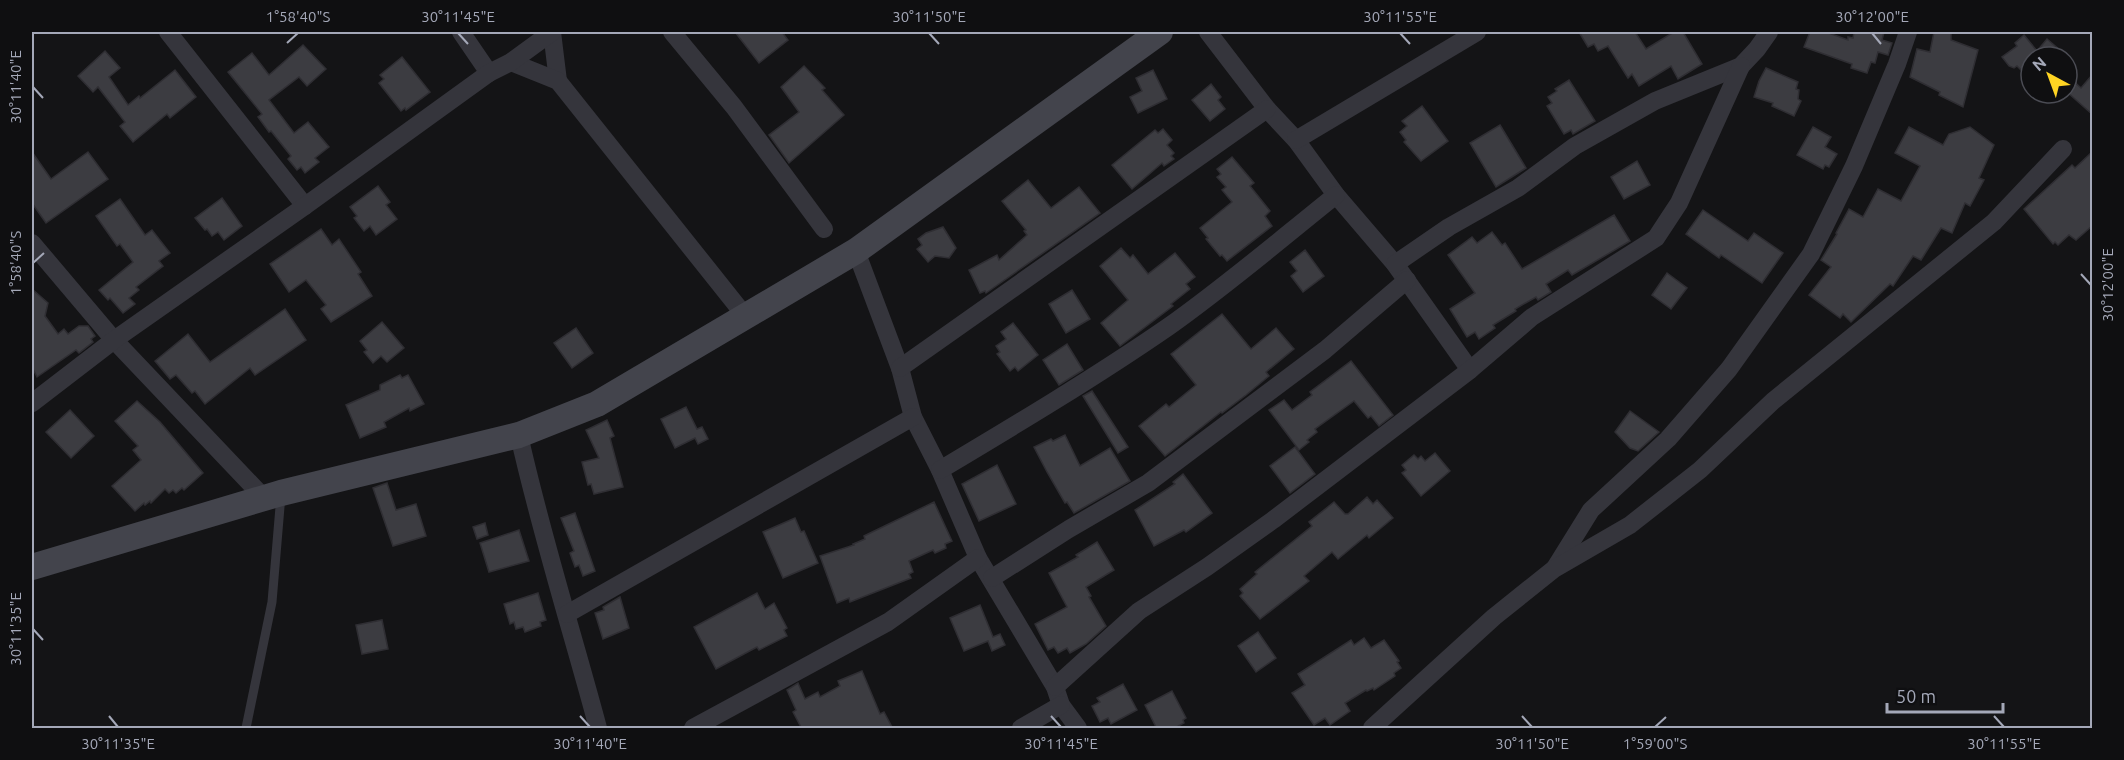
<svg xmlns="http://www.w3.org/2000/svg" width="2124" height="760" font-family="Ubuntu,sans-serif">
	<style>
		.building { fill: #3c3c41; stroke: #2f2e33; stroke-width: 1.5 }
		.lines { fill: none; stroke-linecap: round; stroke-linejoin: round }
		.lane { stroke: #35353c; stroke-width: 9 }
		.street { stroke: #35353c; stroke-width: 18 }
		.secondary { stroke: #43444c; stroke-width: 26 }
		.ticks { fill: none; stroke: #a4a8b8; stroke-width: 2 }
		.neatline { fill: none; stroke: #a4a8b8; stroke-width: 2 }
		.ticks-label { font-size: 15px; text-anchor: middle; fill: #a4a8b8 }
	</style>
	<rect width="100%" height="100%" fill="#141416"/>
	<g class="building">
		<polygon points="735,32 782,32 788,40 759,63"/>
		<polygon points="1579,32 1635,32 1646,49 1674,32 1683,32 1702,64 1678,79 1671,66 1639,86 1632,74 1628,78 1608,46 1598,51 1594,44 1588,47"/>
		<polygon points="1810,32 1826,32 1848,40 1848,37 1853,38 1854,32 1884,32 1882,40 1892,43 1888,55 1878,52 1875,63 1871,62 1867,73 1851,68 1852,64 1804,47"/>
		<polygon points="1934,32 1951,32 1951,40 1978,50 1963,107 1939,95 1940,92 1910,77 1917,49 1930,52"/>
		<polygon points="2024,35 2037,51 2047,39 2068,57 2031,57 2031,80 2017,66 2014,68 2009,66 2002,57 2017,46 2015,43"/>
		<polygon points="303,45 326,69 307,86 299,77 269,100 294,133 308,122 329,147 315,158 319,162 305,173 301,167 297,170 288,159 291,156 271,131 269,132 258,117 262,114 228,72 252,53 269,75"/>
		<polygon points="105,51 120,68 109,77 128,105 139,96 140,98 175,70 196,97 170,118 167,114 133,142 120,126 125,122 98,87 93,92 78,76"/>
		<polygon points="402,57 430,92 406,110 405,108 401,111 379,83 384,79 380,75"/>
		<polygon points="804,66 825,88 822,90 844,115 789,163 769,135 799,112 781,87"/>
		<polygon points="1766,68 1798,82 1796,89 1799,90 1798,99 1801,101 1794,116 1772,106 1773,103 1754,97 1759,81"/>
		<polygon points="1153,70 1167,99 1138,113 1130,97 1142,91 1136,78"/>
		<polygon points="2067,75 2081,88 2092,75 2092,114 2067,92"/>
		<polygon points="1569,80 1595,121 1573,134 1571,130 1564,134 1547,106 1552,103 1548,97 1557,91 1555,89"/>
		<polygon points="1211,84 1221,97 1218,100 1225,109 1210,121 1192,100"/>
		<polygon points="1422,106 1448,141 1421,161 1404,142 1406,140 1400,132 1407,126 1402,121"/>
		<polygon points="1500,125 1526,168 1496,187 1470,143"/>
		<polygon points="1813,127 1831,137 1825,147 1837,154 1829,167 1825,165 1823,169 1797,155"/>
		<polygon points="1909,127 1943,145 1949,134 1970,127 1994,145 1979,178 1984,180 1970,206 1965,203 1952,233 1941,228 1921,260 1913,256 1893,286 1890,284 1851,322 1843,314 1840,318 1809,295 1831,267 1821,260 1837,234 1836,233 1849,209 1863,217 1878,189 1901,201 1920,166 1895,153"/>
		<polygon points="1163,129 1172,140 1167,145 1174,153 1171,156 1174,159 1164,166 1162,163 1132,189 1112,165 1155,130 1158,133"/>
		<polygon points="32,152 51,179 88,152 108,179 46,223 32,203"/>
		<polygon points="2092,152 2092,226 2076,240 2069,235 2058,245 2055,242 2053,244 2024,209 2072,165 2075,168"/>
		<polygon points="1232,157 1254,183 1250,186 1270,211 1265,216 1272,226 1227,261 1222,255 1220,256 1206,239 1208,238 1200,228 1232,202 1222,190 1226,187 1217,177 1221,174 1217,169"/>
		<polygon points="1637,161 1650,185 1624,199 1611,177"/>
		<polygon points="1028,180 1051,208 1079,187 1100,213 986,293 985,291 980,293 969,270 997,255 999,260 1027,235 1024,231 1026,230 1002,201"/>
		<polygon points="378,186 390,202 386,205 397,219 376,235 370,226 364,231 354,218 357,216 350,207"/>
		<polygon points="222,198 242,226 224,240 218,232 212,236 207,229 205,230 195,218"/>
		<polygon points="120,199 145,235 152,230 170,253 159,261 163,266 136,287 139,290 129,298 135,304 123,313 110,298 108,300 99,290 133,262 120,244 117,246 96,216"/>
		<polygon points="1703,210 1748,241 1754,233 1783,253 1762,283 1721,255 1719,258 1686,234"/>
		<polygon points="1614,215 1630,241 1572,275 1568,270 1546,284 1551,292 1538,300 1536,297 1515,309 1516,311 1493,325 1495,328 1479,339 1475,332 1467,337 1450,309 1475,293 1448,255 1472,237 1477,243 1492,232 1502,245 1505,243 1522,269"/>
		<polygon points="943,227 956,248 949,258 935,256 928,262 917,249 922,245 918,239 926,233"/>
		<polygon points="321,229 332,245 339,239 361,272 358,274 372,296 331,322 321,309 326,305 306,280 289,292 270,264"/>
		<polygon points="1121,248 1130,258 1133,255 1148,274 1175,253 1195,277 1186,284 1190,289 1171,304 1173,306 1120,346 1101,323 1128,300 1100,266"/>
		<polygon points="1305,250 1324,276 1303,292 1291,276 1297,271 1290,262"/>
		<polygon points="1667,273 1687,288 1671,309 1652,295"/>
		<polygon points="32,289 48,303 45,316 58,334 64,329 68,334 79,326 88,326 95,336 91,339 93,342 79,353 76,350 37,377 32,367"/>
		<polygon points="1072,290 1090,319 1066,333 1049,304"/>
		<polygon points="285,309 306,340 255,375 250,368 205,404 195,391 192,393 176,375 170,379 155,361 188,334 210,362"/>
		<polygon points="1222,314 1251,349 1276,328 1294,349 1266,372 1269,376 1246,395 1222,413 1221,412 1165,456 1139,426 1166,404 1169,407 1196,385 1171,354"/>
		<polygon points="382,322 404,348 387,362 381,356 373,363 364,352 367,350 360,341"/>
		<polygon points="1013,323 1038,355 1018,371 1015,367 1010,371 997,354 1000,352 996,346 1006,339 1001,332"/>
		<polygon points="576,328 593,353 572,368 554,343"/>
		<polygon points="1067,344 1083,370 1059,385 1043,360"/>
		<polygon points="1351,361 1393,415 1379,426 1371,416 1368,418 1354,401 1315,429 1317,432 1307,440 1309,442 1299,450 1269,410 1284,400 1292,410 1312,395 1310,392"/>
		<polygon points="400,375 402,378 408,375 424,404 410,411 409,408 384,422 386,427 360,438 346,405 380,390 380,385"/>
		<polygon points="1092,391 1128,447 1118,453 1083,396"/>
		<polygon points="137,401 160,422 203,473 184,490 182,488 176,493 173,490 169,493 165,489 151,503 150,501 145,505 144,503 135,511 112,486 141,460 133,450 138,446 115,421"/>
		<polygon points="686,407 697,429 702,427 708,439 698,444 695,438 675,448 661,419"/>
		<polygon points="70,410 94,436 71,458 46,432"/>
		<polygon points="1630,411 1659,432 1638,451 1630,448 1615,432"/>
		<polygon points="607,420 614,436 610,438 623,487 594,494 591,484 588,485 582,462 599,458 586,430"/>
		<polygon points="1065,435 1080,466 1110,448 1130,481 1074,513 1067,502 1065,503 1047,472 1034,447 1051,439 1053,441"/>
		<polygon points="1295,447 1315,474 1290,493 1270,466"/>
		<polygon points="1435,453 1450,471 1421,496 1402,473 1406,470 1402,465 1414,455 1418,459 1421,456 1425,461"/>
		<polygon points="997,465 1016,504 979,521 962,484"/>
		<polygon points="1183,474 1212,513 1186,532 1184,530 1154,546 1135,510 1175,484 1173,482"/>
		<polygon points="387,483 396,510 416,504 426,536 393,546 373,488"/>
		<polygon points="1367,497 1373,504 1377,500 1393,518 1369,538 1367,535 1338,559 1332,552 1304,576 1309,581 1260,619 1240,596 1243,593 1240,589 1257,574 1255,572 1312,526 1309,522 1334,502 1345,514 1348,514"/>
		<polygon points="934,502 952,541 945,544 946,548 935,553 933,550 909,561 913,572 909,574 911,578 850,602 849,598 837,603 820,556 854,545 853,544 865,539 864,536"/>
		<polygon points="575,513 595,571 583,576 579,565 575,567 570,553 574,551 561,518"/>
		<polygon points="795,518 801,532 804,531 818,563 783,578 763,532"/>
		<polygon points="485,523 488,535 477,539 473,527"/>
		<polygon points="519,530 529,561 489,572 480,543"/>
		<polygon points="1097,542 1114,570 1086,587 1091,596 1089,597 1106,626 1086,644 1070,653 1067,648 1058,653 1054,647 1048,650 1035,624 1067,607 1049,573 1078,557 1076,555"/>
		<polygon points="538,593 546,620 540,622 541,626 525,632 523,627 516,629 514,622 510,624 504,604"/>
		<polygon points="757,593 765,609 774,603 787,628 784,630 787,636 759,650 757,647 716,669 694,627"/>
		<polygon points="620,597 629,628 603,639 595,613 604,610 603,607"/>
		<polygon points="980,605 993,637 1000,634 1005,645 992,651 988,641 964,651 950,618"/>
		<polygon points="382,620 388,649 362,654 356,625"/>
		<polygon points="1258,632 1276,658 1256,672 1238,646"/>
		<polygon points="1364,638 1371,648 1384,640 1399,661 1397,662 1401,668 1394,673 1395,676 1374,690 1373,688 1367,691 1366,690 1345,703 1350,711 1330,725 1325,718 1314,725 1292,693 1305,685 1298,674 1351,640 1354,645"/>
		<polygon points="862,671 880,714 884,712 893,729 802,729 793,712 796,710 787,690 798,683 805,699 818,692 820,697 840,686 838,681"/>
		<polygon points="1123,684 1137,710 1111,724 1108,718 1100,722 1092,706 1100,702 1097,698"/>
		<polygon points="1172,691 1186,718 1183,720 1184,723 1173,729 1157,729 1145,705"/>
	</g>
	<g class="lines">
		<polyline class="lane" points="246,728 272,602 281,495"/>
		<g class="street">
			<polyline points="168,32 305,206"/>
			<polyline points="461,32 489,73"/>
			<polyline points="552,32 558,81"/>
			<polyline points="672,32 734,107 824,229"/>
			<polyline points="1208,32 1267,109 1296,140 1336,195 1395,264 1470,370"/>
			<polyline points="511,62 558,81 746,317"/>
			<polyline points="1296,140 1477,32"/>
			<polyline points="32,243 114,340 265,499"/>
			<polyline points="856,251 900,368 913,417 940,470 978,558 1055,687 1061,705 1078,728"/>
			<polyline points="1395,264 1449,227 1518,188 1575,146 1655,101 1741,66 1757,49 1769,32"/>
			<polyline points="900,368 1267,109"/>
			<polyline points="32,403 114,340 305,206 489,73 511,62 552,32"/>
			<path d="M519 435C541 534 572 631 598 728"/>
			<path d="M940 470C1017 424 1094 378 1168 327 1226 286 1281 239 1336 195"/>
			<polyline points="1555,568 1591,510 1668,439 1729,369 1811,254 1854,166 1897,64 1908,32"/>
			<polyline points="992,578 1069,529 1148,483 1325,350 1407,280"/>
			<polyline points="567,614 913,417"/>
			<polyline points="1055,687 1139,611 1207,567 1273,520 1470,370 1532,317 1656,238 1679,203 1741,66"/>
			<polyline points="693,728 888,622 978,558"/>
			<polyline points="1021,728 1061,705"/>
			<polyline points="1372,728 1494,617 1554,569 1630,525 1700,470 1773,401 1994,222 2063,149"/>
		</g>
		<polyline class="secondary" points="32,567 281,493 519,435 597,404 856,251 1160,32"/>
	</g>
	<path class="ticks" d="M458 33 468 44M929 33 939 44M1400 33 1410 44M1872 33 1881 44M287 43 298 33M33 87 43 98M33 263 44 253M2081 274 2091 285M33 629 43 640M109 716 118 727M580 716 590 727M1051 716 1061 727M1522 716 1532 727M1994 716 2004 727M1655 727 1666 717"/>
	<rect width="2124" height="760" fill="none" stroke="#0f0f11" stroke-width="66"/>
	<g transform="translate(2049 75) rotate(319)"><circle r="28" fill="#0f0f11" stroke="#4b4c54" stroke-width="1.5"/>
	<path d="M0-4.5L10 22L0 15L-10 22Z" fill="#ffd423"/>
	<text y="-9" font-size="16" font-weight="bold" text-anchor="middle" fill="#a4a8b8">N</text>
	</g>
	<path d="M1887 703v9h116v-9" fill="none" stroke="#a4a8b8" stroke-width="3"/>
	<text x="1896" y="703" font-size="18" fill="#a4a8b8" stroke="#0f0f11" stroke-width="4.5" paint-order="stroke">50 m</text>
	<rect x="33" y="33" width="2058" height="694" class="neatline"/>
	<g class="ticks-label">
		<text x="298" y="22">1°58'40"S</text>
		<text x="458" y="22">30°11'45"E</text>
		<text x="929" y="22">30°11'50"E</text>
		<text x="1400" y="22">30°11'55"E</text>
		<text x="1872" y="22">30°12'00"E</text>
		<text transform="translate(16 87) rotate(-90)" y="5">30°11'40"E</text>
		<text transform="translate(16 263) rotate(-90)" y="5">1°58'40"S</text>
		<text transform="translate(2108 285) rotate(-90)" y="5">30°12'00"E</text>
		<text transform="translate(16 629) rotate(-90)" y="5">30°11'35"E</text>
		<text x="118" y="749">30°11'35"E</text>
		<text x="590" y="749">30°11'40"E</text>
		<text x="1061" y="749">30°11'45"E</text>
		<text x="1532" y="749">30°11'50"E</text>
		<text x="1655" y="749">1°59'00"S</text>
		<text x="2004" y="749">30°11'55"E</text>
	</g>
</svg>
